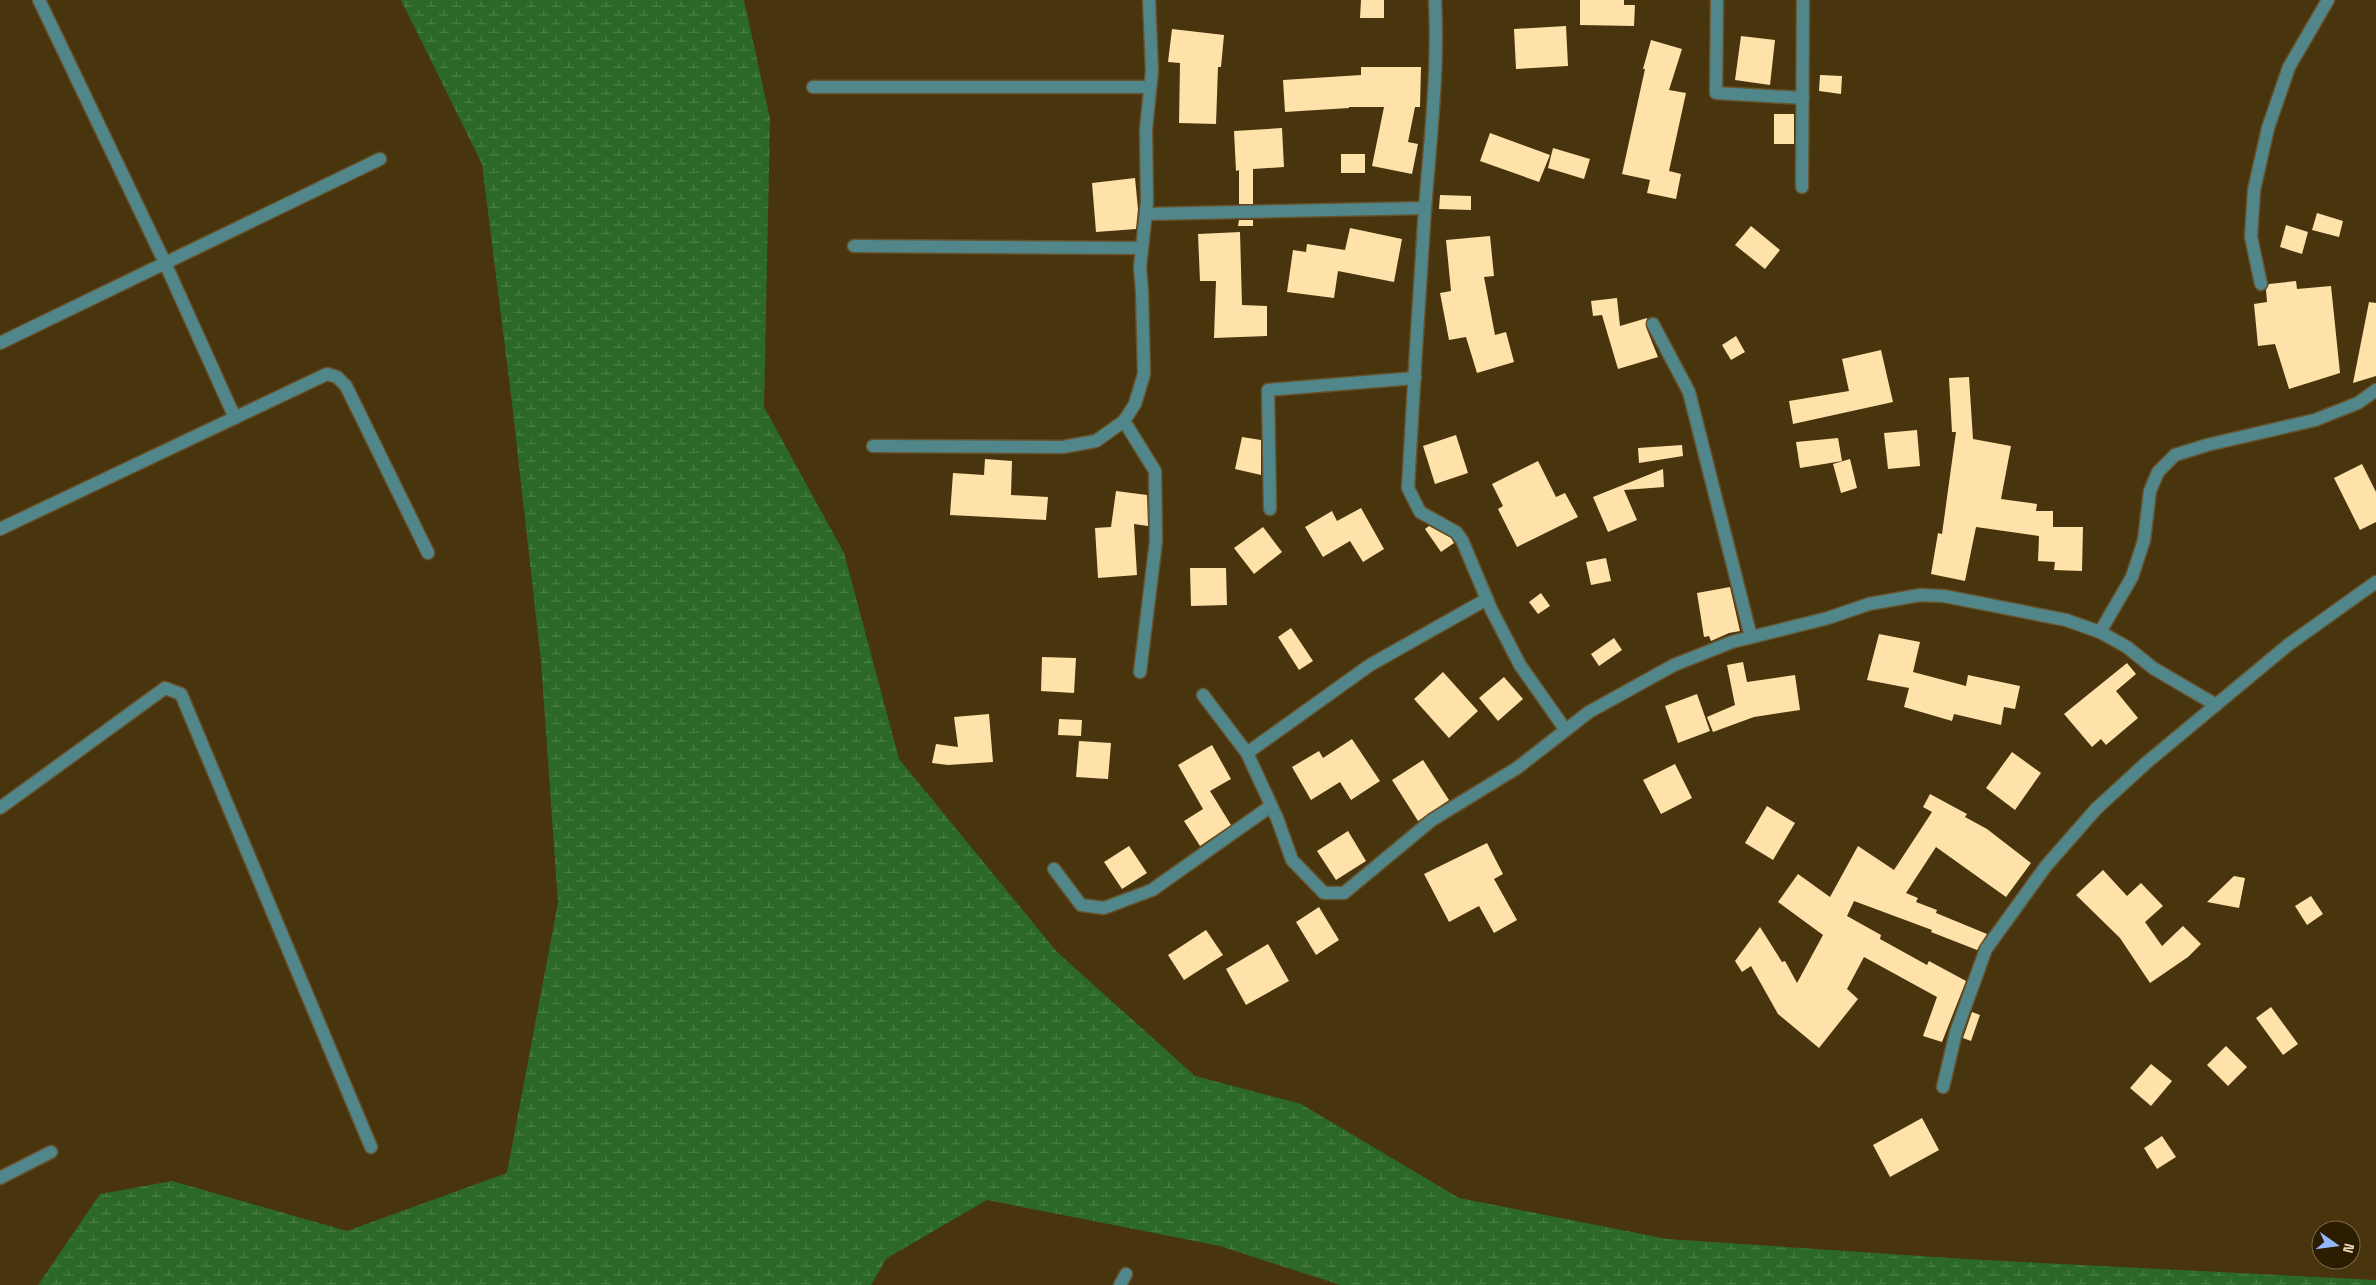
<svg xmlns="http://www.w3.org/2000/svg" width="2376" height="1285" font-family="'Space Grotesk',sans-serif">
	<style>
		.wetland { fill: url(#wetland-marsh) }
		.building { fill: #ffe1aa }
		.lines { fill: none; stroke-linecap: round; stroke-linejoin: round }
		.minor-casing { stroke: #66532d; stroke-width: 15 }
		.minor { stroke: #51878b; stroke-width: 12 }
	</style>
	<defs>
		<pattern id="wetland-marsh" width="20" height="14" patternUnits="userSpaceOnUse" patternTransform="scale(1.25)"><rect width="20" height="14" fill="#2c6928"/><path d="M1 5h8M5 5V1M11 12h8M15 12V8" fill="none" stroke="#4b7e45"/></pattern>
	</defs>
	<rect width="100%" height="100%" fill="#48350e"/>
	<polygon class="wetland" points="401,0 744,0 770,119 764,407 844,553 899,759 1057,952 1195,1076 1301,1104 1459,1198 1667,1239 1965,1259 2376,1280 2376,1285 1340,1285 1220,1246 987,1200 887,1258 871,1285 38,1285 100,1194 172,1181 347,1231 507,1173 558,903 541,661 512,403 482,164"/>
	<g class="building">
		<polygon points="1361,0 1384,0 1384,18 1360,18"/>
		<polygon points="1580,0 1624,0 1624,5 1635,5 1634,26 1580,25"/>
		<polygon points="1566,26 1568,66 1516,69 1514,29"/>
		<polygon points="1172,29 1224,35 1221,67 1218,67 1216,124 1179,123 1180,63 1168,62"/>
		<polygon points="1741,36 1775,40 1770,85 1735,80"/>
		<polygon points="1651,40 1682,49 1669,90 1686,93 1669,171 1681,174 1676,199 1647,193 1650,180 1622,174 1645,69 1643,69"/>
		<polygon points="1361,67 1421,67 1420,107 1415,107 1408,142 1418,144 1412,174 1372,166 1384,107 1349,107 1349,108 1285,112 1283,80 1361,75"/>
		<polygon points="1820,75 1842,76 1841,94 1819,91"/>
		<rect x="1774" y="114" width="20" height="30"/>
		<polygon points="1282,128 1284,167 1253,169 1253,204 1239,204 1239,170 1236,171 1234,131"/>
		<polygon points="1490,133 1550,155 1539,182 1480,161"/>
		<polygon points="1553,148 1590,159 1584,179 1548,168"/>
		<rect x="1341" y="154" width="24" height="19"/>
		<polygon points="1135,178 1138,209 1136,229 1096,232 1092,183"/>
		<polygon points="1440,195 1471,196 1471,210 1439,209"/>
		<polygon points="2317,213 2343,221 2339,237 2312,230"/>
		<polygon points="1239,220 1253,220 1253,226 1238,226"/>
		<polygon points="2286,225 2308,232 2302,254 2280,247"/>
		<polygon points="1751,226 1780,250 1765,269 1735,245"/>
		<polygon points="1350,228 1402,239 1394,282 1338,271 1334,298 1287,292 1293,250 1306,252 1307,244 1345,250"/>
		<polygon points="1240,232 1242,305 1267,306 1267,336 1214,338 1216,281 1200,281 1198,234"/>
		<polygon points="1490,236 1494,276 1484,277 1495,335 1506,332 1514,362 1477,373 1466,337 1449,340 1440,293 1451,291 1446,240"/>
		<polygon points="2296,281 2297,289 2331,286 2340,373 2289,389 2275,344 2258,346 2254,304 2267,302 2266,290 2269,284"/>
		<polygon points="1617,298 1620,326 1647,318 1646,327 1658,357 1618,369 1602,315 1593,316 1591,301"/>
		<polygon points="2369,302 2376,303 2376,376 2353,383"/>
		<polygon points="1736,336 1745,352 1731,360 1722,345"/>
		<polygon points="1881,350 1893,402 1793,424 1789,401 1849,391 1842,359"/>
		<polygon points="1969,377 1973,439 2011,446 2001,499 2037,504 2036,511 2053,511 2053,527 2083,527 2082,571 2054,570 2055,562 2038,561 2039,536 1976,527 1965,581 1931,574 1938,533 1942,534 1956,432 1952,432 1949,378"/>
		<polygon points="1917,430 1920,466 1888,469 1884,433"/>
		<polygon points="1456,435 1468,473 1435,484 1423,446"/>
		<polygon points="1242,437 1261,440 1261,475 1235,469"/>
		<polygon points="1838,438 1842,461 1800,468 1796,442"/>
		<polygon points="1682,445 1683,456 1639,463 1638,448"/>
		<polygon points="985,459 1012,461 1011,495 1048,497 1046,520 950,515 953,473 984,475"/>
		<polygon points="1850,459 1857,488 1841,493 1833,464"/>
		<polygon points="1538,461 1556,497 1565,493 1578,517 1517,547 1498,509 1503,506 1492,484"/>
		<polygon points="2362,464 2376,492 2376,522 2360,530 2334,478"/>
		<polygon points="1663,469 1664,487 1624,490 1637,520 1608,532 1593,497"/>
		<polygon points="1116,491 1147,495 1148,526 1134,524 1137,575 1098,578 1095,528 1111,527"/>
		<polygon points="1361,508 1384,549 1363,562 1350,541 1323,557 1305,527 1332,511 1337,521"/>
		<polygon points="1429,526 1451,538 1454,543 1441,552 1425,529"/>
		<polygon points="1263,527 1282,552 1254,574 1234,548"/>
		<polygon points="1606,558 1611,581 1591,585 1586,562"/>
		<polygon points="1190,568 1226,568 1227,605 1191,606"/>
		<polygon points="1730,587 1740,631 1729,633 1711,641 1709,636 1704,637 1697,593"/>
		<polygon points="1541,593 1550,606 1538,614 1529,602"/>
		<polygon points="1291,628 1313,661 1299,670 1278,637"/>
		<polygon points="1879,634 1920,642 1913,672 1966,686 1968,675 2020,686 2015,709 2004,707 2001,725 1954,714 1952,721 1904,707 1909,688 1867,680"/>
		<polygon points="1614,638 1622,650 1599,666 1591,654"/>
		<polygon points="1042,657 1076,658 1074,693 1041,691"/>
		<polygon points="1743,662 1747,682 1795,675 1800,710 1754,717 1713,732 1707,717 1735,705 1727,665"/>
		<polygon points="2127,663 2136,674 2116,691 2138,718 2106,745 2101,739 2092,747 2064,714"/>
		<polygon points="1443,672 1478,711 1449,738 1414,699"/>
		<polygon points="1504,677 1523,699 1498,721 1479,698"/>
		<polygon points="1697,694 1710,731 1678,743 1665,706"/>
		<polygon points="989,714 993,762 948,765 932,763 936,744 958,747 954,717"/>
		<polygon points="1059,719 1082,720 1081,736 1058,735"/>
		<polygon points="1352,739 1380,781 1351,800 1340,782 1311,800 1292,767 1319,751 1323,758"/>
		<polygon points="1079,741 1111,743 1108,779 1076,777"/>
		<polygon points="1212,745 1231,779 1210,791 1231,825 1200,846 1184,821 1203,809 1178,765"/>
		<polygon points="2012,752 2041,773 2015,810 1986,788"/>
		<polygon points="1423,760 1449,800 1418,821 1392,780"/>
		<polygon points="1675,764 1692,798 1661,814 1643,780"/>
		<polygon points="1930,794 1967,814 1965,817 1987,829 2031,863 2006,897 1936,847 1906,893 1918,898 1916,902 1937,910 1936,913 1987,934 1977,950 1931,932 1932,930 1854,901 1847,916 1881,935 1880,939 1927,965 1929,961 1966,981 1942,1042 1923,1036 1937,997 1864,957 1847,989 1858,999 1819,1048 1778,1014 1751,966 1742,972 1735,961 1760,927 1782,962 1785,961 1797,983 1823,935 1778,902 1798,874 1830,897 1858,846 1894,870 1932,812 1923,807"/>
		<polygon points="1767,806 1795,823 1773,860 1745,843"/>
		<polygon points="1348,831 1366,861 1336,880 1317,851"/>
		<polygon points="1487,843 1503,874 1494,879 1517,920 1494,933 1479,906 1449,922 1424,874"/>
		<polygon points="1129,846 1147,873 1122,889 1104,862"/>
		<polygon points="2103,870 2127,896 2141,883 2163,906 2145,922 2162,946 2183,926 2201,944 2188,957 2150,983 2120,938 2076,895"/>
		<polygon points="2234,876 2245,878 2239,908 2207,902"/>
		<polygon points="2311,896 2323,914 2307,925 2295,906"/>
		<polygon points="1319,907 1339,940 1316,955 1296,922"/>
		<polygon points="1206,930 1223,955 1184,980 1168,955"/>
		<polygon points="1268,944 1289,981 1246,1005 1226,969"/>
		<polygon points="2271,1007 2298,1044 2283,1055 2256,1018"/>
		<polygon points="1972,1012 1980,1015 1971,1041 1963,1038"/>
		<polygon points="2226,1046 2247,1067 2228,1086 2207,1065"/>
		<polygon points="2151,1064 2172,1081 2151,1106 2130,1088"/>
		<polygon points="1922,1118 1939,1150 1890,1177 1873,1145"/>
		<polygon points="2162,1136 2176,1157 2157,1169 2144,1148"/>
	</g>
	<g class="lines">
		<defs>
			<g id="minor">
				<polyline points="39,0 165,263 235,418"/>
				<path d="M1435 0C1439 75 1429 149 1424 223 1418 311 1413 400 1408 488L1420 512 1456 532 1462 540 1491 609 1520 665 1565 729"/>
				<polyline points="1717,0 1716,93 1803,98"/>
				<polyline points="813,87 1150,87"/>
				<polyline points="1802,187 1803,0"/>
				<polyline points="1146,214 1425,208"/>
				<polyline points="854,246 1141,248"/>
				<polyline points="2261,284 2251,237 2254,190 2268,128 2289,67 2328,0"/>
				<polyline points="1653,324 1689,392 1751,637"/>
				<polyline points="0,343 380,159"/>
				<polyline points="1124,421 1155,471 1156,541 1140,672"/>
				<polyline points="873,446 1063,447 1096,441 1124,421 1135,404 1144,374 1142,292 1140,267 1147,202 1146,129 1152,71 1149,0"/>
				<polyline points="1270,509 1268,390 1415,378"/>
				<polyline points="0,529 327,374 337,377 346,386 428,553"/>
				<polyline points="2100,632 2132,577 2144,540 2150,491 2158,472 2175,455 2207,445 2315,420 2358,403 2376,390"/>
				<polyline points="1203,695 1247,753 1277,818 1292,860 1324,893 1344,893 1432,820 1517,768 1589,712 1674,665 1732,642 1828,618 1869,604 1920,595 1944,596 2066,620 2100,632 2127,647 2153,668 2216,705"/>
				<polyline points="1247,753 1370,665 1487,599"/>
				<polyline points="0,808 165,688 181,694 371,1147"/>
				<polyline points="1054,869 1081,905 1104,908 1152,890 1271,806"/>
				<polyline points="1943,1087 1956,1032 1986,949 2046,866 2096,809 2146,763 2288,645 2376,582"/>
				<polyline points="0,1178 51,1152"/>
				<polyline points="1120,1285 1126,1274"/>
			</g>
		</defs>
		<use href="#minor" class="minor-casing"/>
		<use href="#minor" class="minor"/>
	</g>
	<g transform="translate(2336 1245) rotate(104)"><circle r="24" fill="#2c1d00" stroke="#7a694a"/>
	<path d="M0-4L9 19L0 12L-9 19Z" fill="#92b7fd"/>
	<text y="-8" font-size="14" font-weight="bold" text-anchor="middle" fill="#eedbb8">N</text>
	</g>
</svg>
